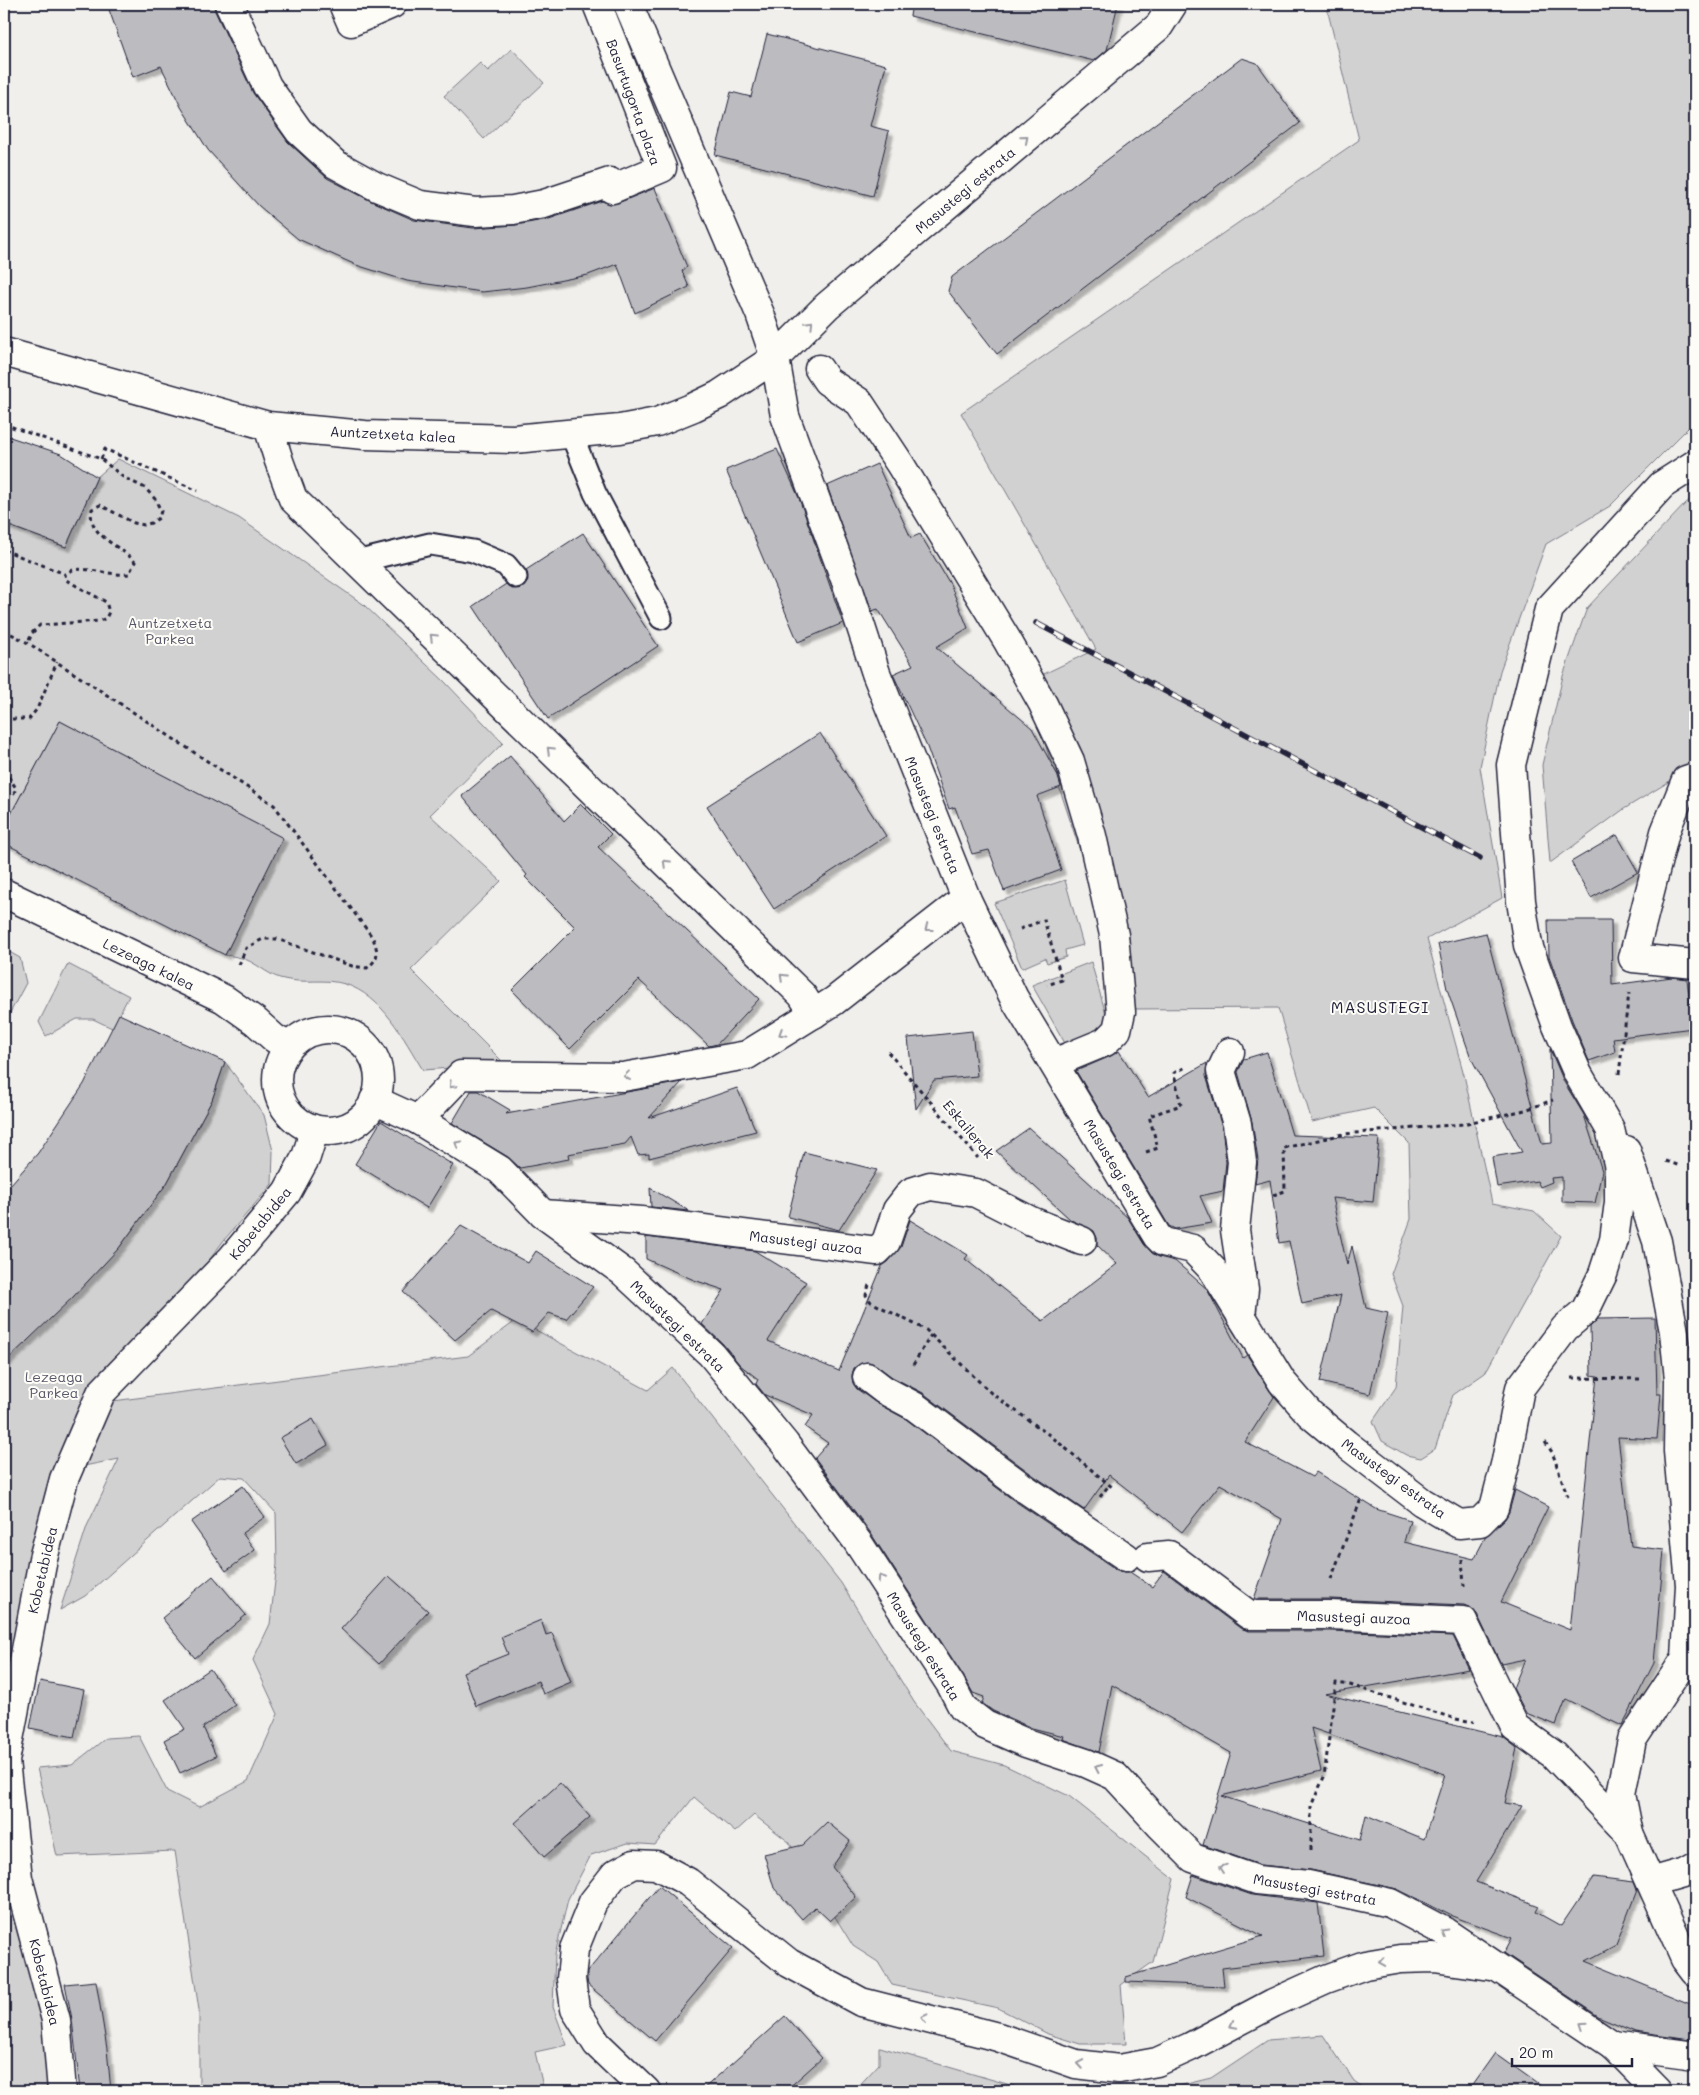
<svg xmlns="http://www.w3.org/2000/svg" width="1699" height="2095" font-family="Mali,sans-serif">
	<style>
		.green { fill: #d2d1d1; stroke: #7a7a86 }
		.building { fill: #bcbcc0; stroke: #22223b; fill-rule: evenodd; filter: url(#shadow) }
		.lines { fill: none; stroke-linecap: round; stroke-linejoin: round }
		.service-casing { stroke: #22223b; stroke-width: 25 }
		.pedestrian-casing { stroke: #22223b; stroke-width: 31 }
		.minor-casing { stroke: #22223b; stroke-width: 31 }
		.path { stroke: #22223b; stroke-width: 3; stroke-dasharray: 4 4; stroke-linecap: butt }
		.service { stroke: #fdfcf7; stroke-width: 21 }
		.pedestrian { stroke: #fdfcf7; stroke-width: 28 }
		.minor { stroke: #fdfcf7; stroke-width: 28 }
		.rail-casing { stroke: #22223b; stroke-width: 5.5 }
		.rail { stroke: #fdfcf7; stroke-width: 4; stroke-dasharray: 11; stroke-linecap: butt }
		.oneway { stroke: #9a9aa2 }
		.labels { text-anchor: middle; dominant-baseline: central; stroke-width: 4; stroke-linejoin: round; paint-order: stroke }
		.street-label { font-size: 14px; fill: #22223b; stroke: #fdfcf7 }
		.park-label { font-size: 14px; fill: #575768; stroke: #fdfcf7 }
		.quarter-label { font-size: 16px; letter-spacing: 1px; fill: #22223b; stroke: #fdfcf7 }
	</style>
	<defs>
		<filter id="shadow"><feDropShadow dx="4.5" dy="4.5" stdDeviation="1" flood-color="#0004"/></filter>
	</defs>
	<rect width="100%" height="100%" fill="#f0efec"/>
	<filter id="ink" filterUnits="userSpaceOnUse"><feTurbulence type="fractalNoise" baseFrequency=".02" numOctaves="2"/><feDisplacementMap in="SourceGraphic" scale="10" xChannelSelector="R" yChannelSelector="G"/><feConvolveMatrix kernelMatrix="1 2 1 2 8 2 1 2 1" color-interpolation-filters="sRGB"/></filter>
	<g filter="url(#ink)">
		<g class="green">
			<polygon points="1326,4 1695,4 1695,421 1610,506 1546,544 1500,671 1480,767 1502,898 1427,939 1464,1075 1492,1203 1534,1211 1561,1236 1485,1373 1453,1395 1435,1449 1421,1458 1406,1455 1382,1441 1373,1421 1396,1387 1403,1306 1391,1274 1411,1219 1409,1143 1374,1108 1312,1122 1278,1008 1132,1009 1025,683 1096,649 961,413 1359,140"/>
			<polygon points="512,49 544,83 484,139 444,96 480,63 488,71"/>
			<path d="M118 459 239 518 363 604 444 681 503 743 430 815 501 881 411 970 505 1064 423 1070C403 1038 383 996 345 984 325 978 304 984 284 979 271 977 259 965 247 960 240 957 232 956 225 955L282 838 60 721 4 827V524L66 547 97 477Z"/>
			<polygon points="1695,496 1695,766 1624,809 1550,863 1542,765 1563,676 1587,608 1686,503"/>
			<polygon points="1065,880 1083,945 1065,950 1066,957 1047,963 1045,958 1022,968 994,903"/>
			<polygon points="4,949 20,958 26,983 4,1024"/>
			<polygon points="1091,962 1111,1032 1070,1052 1032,985"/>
			<polygon points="68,964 129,996 112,1028 93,1019 77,1019 46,1036 39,1022"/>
			<polygon points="225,1062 264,1115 273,1151 272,1184 224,1240 105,1402 468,1356 517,1320 648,1390 673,1368 841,1583 914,1702 951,1751 1004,1765 1069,1796 1174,1879 1153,1962 1121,1985 1126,2044 1080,2044 1048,2034 998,2008 892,1985 878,1962 853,1946 789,1842 754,1815 735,1832 694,1797 655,1845 628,1843 591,1855 568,1899 555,1955 553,2007 567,2045 535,2052 544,2091 199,2091 199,2010 175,1851 57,1856 37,1768 72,1765 106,1738 139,1736 167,1791 199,1807 248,1781 278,1714 253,1660 270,1624 277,1564 276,1513 244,1478 220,1476 85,1596 60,1610 87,1526 119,1459 54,1472 4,1704 4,1358 22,1345 119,1248 167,1183 212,1100"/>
			<polygon points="4,1873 46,2036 48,2091 4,2091"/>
			<polygon points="1323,2035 1354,2081 1368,2091 1158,2091 1211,2078 1268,2040"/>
			<polygon points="879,2047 880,2047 1031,2091 854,2091 879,2064"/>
		</g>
		<g class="building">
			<polygon points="107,4 214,4 215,11 253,93 288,142 327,178 371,201 414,220 473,228 516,225 549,219 602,201 610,204 618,203 655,188 687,267 682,271 689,287 635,313 617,264 588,275 527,287 482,292 407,281 356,265 298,239 259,206 208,150 181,107 161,66 133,77"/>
			<polygon points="912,4 1118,4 1107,50 1094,61 910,16"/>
			<polygon points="767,34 886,65 870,126 889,131 873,196 715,155 731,92 751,97"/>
			<polygon points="1242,58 1257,63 1300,123 997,354 948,291 952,277"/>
			<polygon points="4,435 61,454 97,477 66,547 4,524"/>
			<polygon points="777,449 799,498 843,623 798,642 726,470"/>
			<polygon points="877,464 911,538 920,534 950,584 968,628 936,647 1032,728 1057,774 1061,787 1037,796 1061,870 1004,891 989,850 972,854 955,807 949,809 927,747 893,674 913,665 878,609 872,611 827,486"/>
			<polygon points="583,533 658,646 548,719 473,606 506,584 512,589 524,587 528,581 526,570"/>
			<polygon points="60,721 283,838 225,955 4,843 4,827"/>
			<polygon points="820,733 886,836 774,909 707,806"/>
			<polygon points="510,756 564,821 581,804 611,834 598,847 759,999 717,1044 709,1046 639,980 570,1049 512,990 575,927 525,877 527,875 462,796"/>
			<polygon points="1617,835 1638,872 1591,898 1571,862"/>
			<polygon points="1548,920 1611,920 1612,985 1672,977 1687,979 1693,1028 1613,1038 1615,1052 1589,1061 1572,1020 1549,956"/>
			<polygon points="1486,933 1542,1144 1552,1143 1550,1049 1564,1082 1584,1115 1602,1171 1595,1203 1562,1202 1562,1177 1551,1178 1552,1182 1540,1187 1537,1181 1497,1187 1492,1157 1522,1152 1471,1058 1447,989 1438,944"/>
			<polygon points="119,1014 225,1062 212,1100 167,1183 119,1248 73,1297 4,1363 4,1192 38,1153 84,1084"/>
			<polygon points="972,1031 977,1076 934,1080 916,1109 908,1038"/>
			<polygon points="1119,1051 1148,1097 1207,1063 1206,1076 1222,1127 1226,1162 1223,1191 1200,1196 1212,1223 1175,1229 1169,1226 1076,1071 1111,1056"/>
			<polygon points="1267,1052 1292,1135 1379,1138 1373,1202 1332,1198 1347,1265 1352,1246 1366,1308 1388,1313 1370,1394 1320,1382 1341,1295 1302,1304 1289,1241 1279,1243 1270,1180 1255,1184 1258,1160 1252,1122 1238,1072 1244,1059"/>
			<polygon points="682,1082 649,1118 737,1088 756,1131 649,1158 649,1154 638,1155 631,1137 625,1144 568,1154 569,1159 520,1168 508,1157 452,1123 471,1091 478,1091 510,1110 506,1114"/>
			<polygon points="381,1121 453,1165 427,1208 355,1164"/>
			<path d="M1029 1128 1128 1218 1144 1244 1152 1253 1159 1257 1175 1261 1207 1289 1243 1358 1247 1355 1274 1397 1245 1442 1312 1477 1316 1472 1376 1509 1410 1520 1404 1542 1474 1559 1486 1536 1505 1519 1509 1512 1515 1490 1548 1507 1501 1602 1570 1630 1597 1376 1591 1375 1590 1327 1598 1319 1655 1318 1657 1394H1661L1657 1439 1618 1437 1631 1546 1664 1550 1654 1663 1622 1726 1566 1699 1556 1725 1526 1713 1513 1688 1525 1659 1501 1664 1477 1614 1471 1608 1464 1605 1331 1599H1254L1282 1519 1220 1484 1182 1532 1109 1475 1084 1510 1030 1473 923 1393 892 1377 876 1365 869 1362 861 1363 854 1368 852 1375 853 1383 857 1389 875 1402 906 1419 1012 1499 1117 1570 1124 1572H1130L1152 1587 1164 1571 1240 1628 1249 1631H1330L1453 1636 1469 1669 1325 1694 1503 1737 1517 1748 1505 1803 1522 1806 1476 1882 1539 1906 1536 1912 1561 1926 1594 1877 1634 1882 1637 1890 1616 1945 1586 1961 1695 2006V2024L1690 2040 1636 2032 1598 2016 1504 1953 1512 1938 1452 1916 1397 1889 1311 1870 1260 1865 1203 1845 1231 1753 1112 1685 1099 1752 1063 1739 1064 1736 1032 1728 993 1711 982 1703 984 1697 973 1693 964 1677 870 1532 815 1458 828 1443 805 1427 813 1415 765 1395 756 1384 758 1379 740 1365 723 1344 702 1324 724 1290 694 1280 646 1259V1237L755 1251 806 1282 768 1341 839 1371 882 1266 888 1262 901 1247 910 1220 968 1255 965 1259 1043 1321 1117 1264 1097 1245V1238L1094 1231 1071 1220 996 1151ZM1311 1728 1445 1774 1424 1839 1366 1815 1360 1840 1221 1796 1321 1771Z"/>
			<polygon points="804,1152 877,1170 839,1230 788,1217"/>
			<polygon points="650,1188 689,1211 651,1207"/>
			<polygon points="461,1226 528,1263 536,1251 593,1287 566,1319 549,1313 532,1332 491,1311 455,1340 403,1292"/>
			<polygon points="313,1419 328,1445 296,1464 280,1438"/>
			<polygon points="243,1486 265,1517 242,1533 255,1550 226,1571 191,1522"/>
			<polygon points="213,1576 246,1615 195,1658 162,1618"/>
			<polygon points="389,1576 428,1611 379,1664 341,1629"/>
			<polygon points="541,1620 546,1635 552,1633 571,1682 543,1694 538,1681 476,1706 463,1672 508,1654 501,1637"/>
			<polygon points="210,1669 235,1705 203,1727 216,1756 180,1773 164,1740 185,1729 165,1700"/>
			<polygon points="40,1681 84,1690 74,1737 30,1728"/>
			<polygon points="560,1783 590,1817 544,1857 515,1823"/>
			<polygon points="827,1822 850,1841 832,1867 856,1897 830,1921 815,1907 802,1919 774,1888 764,1854 803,1845"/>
			<polygon points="1193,1875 1252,1895 1318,1903 1324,1956 1222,1968 1224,1986 1126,1982 1126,1977 1263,1936 1186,1897"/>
			<polygon points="659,1886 733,1948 655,2041 588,1985 587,1979 587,1972"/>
			<polygon points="96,1981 107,2049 111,2091 80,2091 72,2019 65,1984"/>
			<polygon points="785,2016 822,2058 785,2091 701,2091"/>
			<polygon points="1495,2053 1548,2091 1468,2091"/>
		</g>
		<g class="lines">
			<defs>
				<g id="service">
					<polyline points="571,433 595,493 661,618"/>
					<polyline points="356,562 430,544 473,551 506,565 516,577"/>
				</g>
				<g id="pedestrian">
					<polyline points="229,4 267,86 299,131 335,164 377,187 420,205 475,212 513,210 544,204 610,182 612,189 662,168 597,4"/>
					<polyline points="343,4 351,22 392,4"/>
					<polyline points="819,369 827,381 859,402 900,464 1007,640 1043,704 1070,761 1092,836 1114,935 1121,1012 1117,1030 1105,1042 1054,1063"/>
				</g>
				<g id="minor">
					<polyline points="628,4 760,314 775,358 785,416 848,587 876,673 966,898 1014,998 1157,1236 1163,1242 1193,1249 1213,1270 1282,1382 1310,1414 1346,1444 1422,1502 1459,1524 1480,1522 1494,1508 1506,1461 1520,1388 1565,1328 1585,1311 1603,1274 1614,1240 1619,1202 1619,1168 1610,1129 1578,1074 1557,1026 1528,945 1521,901 1511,765 1549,609 1662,485 1695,464"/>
					<polyline points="4,352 268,426 365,435 514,439 620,429 657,422 694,407 719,395 775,358 827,306 1159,26 1173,4"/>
					<polyline points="268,426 279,461 293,499 802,995 814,1014"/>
					<polyline points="1695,777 1686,780 1665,832 1633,958 1695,964"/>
					<polyline points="4,893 224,999 255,1021 274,1038 287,1046"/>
					<circle cx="328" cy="1080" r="51"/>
					<polyline points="1230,1052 1221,1071 1237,1124 1242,1162 1235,1230 1244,1289 1241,1316"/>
					<polyline points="374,1100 418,1120 500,1170 543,1214 623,1272 711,1354 785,1444 857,1541 951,1685 963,1708 985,1725 1026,1743 1086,1763 1115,1776 1160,1825 1193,1858 1257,1880 1308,1885 1390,1903 1445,1932 1613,2045 1658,2091"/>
					<polyline points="418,1120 461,1075 623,1077 747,1055 834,1001 966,898"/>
					<polyline points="1626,1150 1657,1241 1674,1332 1679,1379 1678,1451 1690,1585 1686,1658 1632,1740 1621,1794 1629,1834 1685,1959 1695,1972"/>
					<polyline points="543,1214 641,1221 877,1251 886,1242 897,1210 911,1192 930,1186 976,1193 1031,1221 1082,1241"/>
					<polyline points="867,1377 884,1390 914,1406 1021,1486 1126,1557"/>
					<polyline points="1148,1557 1169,1555 1249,1615 1330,1615 1463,1621 1515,1727 1554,1755 1629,1834"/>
					<polyline points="1651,1882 1686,1872 1695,1867"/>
					<polyline points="1613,2045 1695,2056"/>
					<polyline points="62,2091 56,2020 18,1878 5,1761 43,1559 64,1479 101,1393 232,1258 287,1192 306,1157 311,1141 311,1128"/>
					<polyline points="646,2091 597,2044 575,2009 571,1979 574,1949 593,1902 615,1874 634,1864 656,1865 688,1882 789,1963 861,2002 998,2037 1076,2064 1119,2069 1157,2062 1190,2047 1273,2003 1326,1979 1365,1965 1400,1959 1434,1958 1491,1966"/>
				</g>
			</defs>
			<use href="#service" class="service-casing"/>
			<use href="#pedestrian" class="pedestrian-casing"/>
			<use href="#minor" class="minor-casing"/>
			<g class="path">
				<path d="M4 424 101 459 123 477 145 488 155 499 161 511 159 518 151 523 144 525 134 523 100 505 92 509C86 536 121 545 135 562L129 574C109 577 79 562 65 574L66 580 106 602 109 612 106 618 100 621 40 625 32 633 28 643"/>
				<polyline points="101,459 105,449 198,491"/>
				<polyline points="4,550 65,574"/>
				<path d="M4 630 28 643 274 805 373 938C378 952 380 958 367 968L352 966 277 939H263L246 948 238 967"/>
				<polyline points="4,719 29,719 37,709 57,662"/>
				<polyline points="4,770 16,788 14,793 4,795"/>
				<polyline points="1020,929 1044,920 1062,980 1047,985"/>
				<polyline points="888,1052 978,1158"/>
				<polyline points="1619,1074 1629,993"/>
				<polyline points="1146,1152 1158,1148 1149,1116 1181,1105 1174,1073 1186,1067"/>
				<polyline points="1666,1161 1680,1166"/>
				<polyline points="1273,1195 1285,1191 1284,1148 1344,1134 1463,1124 1525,1110 1553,1100"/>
				<polyline points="869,1285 866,1295 871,1302 926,1330 991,1393 1052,1437 1112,1487"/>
				<polyline points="913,1365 931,1335"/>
				<polyline points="1572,1378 1643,1379"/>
				<polyline points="1545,1442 1552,1452 1568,1497"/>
				<polyline points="1100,1497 1109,1485"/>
				<polyline points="1462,1559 1464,1586"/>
				<polyline points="1331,1579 1361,1499"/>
				<polyline points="1311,1850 1311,1806 1324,1777 1336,1683 1350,1685 1456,1719 1474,1722"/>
			</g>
			<use href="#service" class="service"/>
			<use href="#pedestrian" class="pedestrian"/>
			<use href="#minor" class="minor"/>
			<defs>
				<polyline id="rail" points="1036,623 1480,858"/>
			</defs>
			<use href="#rail" class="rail-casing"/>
			<use href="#rail" class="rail"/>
		</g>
		<defs><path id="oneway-chevron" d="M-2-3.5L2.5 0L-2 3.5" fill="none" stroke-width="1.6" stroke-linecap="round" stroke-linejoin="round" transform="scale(1.25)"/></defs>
		<g class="oneway">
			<use href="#oneway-chevron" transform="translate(1025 139) rotate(-40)"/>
			<use href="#oneway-chevron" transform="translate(810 324) rotate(-46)"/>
			<use href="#oneway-chevron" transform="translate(433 637) rotate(-136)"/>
			<use href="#oneway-chevron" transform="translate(550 750) rotate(-136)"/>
			<use href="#oneway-chevron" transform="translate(666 863) rotate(-136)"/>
			<use href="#oneway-chevron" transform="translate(928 928) rotate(142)"/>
			<use href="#oneway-chevron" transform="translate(783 977) rotate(-136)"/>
			<use href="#oneway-chevron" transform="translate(782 1033) rotate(148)"/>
			<use href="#oneway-chevron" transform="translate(627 1076) rotate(173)"/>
			<use href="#oneway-chevron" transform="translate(452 1085) rotate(134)"/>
			<use href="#oneway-chevron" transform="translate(458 1144) rotate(-149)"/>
			<use href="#oneway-chevron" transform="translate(881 1578) rotate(-123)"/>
			<use href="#oneway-chevron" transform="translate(1098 1768) rotate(-155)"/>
			<use href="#oneway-chevron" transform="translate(1223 1868) rotate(-161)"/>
			<use href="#oneway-chevron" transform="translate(1444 1932) rotate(-150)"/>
			<use href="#oneway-chevron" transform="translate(1382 1962) rotate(171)"/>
			<use href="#oneway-chevron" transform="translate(924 2018) rotate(-166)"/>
			<use href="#oneway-chevron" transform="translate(1233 2025) rotate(152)"/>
			<use href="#oneway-chevron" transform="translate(1583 2025) rotate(-146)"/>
			<use href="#oneway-chevron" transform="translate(1080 2064) rotate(-170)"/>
		</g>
	</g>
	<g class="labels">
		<g class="street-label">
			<text transform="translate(634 102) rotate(70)">Basurtugorta plaza</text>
			<text transform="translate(965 190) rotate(-40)">Masustegi estrata</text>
			<text transform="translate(393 434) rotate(3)">Auntzetxeta kalea</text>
			<text transform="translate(933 815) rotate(68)">Masustegi estrata</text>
			<text transform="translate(149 964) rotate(26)">Lezeaga kalea</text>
			<text transform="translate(969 1129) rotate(50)">Eskailerak</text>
			<text transform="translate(1120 1174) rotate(59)">Masustegi estrata</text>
			<text transform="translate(260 1223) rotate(-51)">Kobetabidea</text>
			<text transform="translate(806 1242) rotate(7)">Masustegi auzoa</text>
			<text transform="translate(678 1326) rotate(44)">Masustegi estrata</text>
			<text transform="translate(1394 1478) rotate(36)">Masustegi estrata</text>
			<text transform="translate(42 1570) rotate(-77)">Kobetabidea</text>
			<text transform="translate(1354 1617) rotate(2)">Masustegi auzoa</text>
			<text transform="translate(924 1646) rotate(58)">Masustegi estrata</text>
			<text transform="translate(1315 1889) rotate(10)">Masustegi estrata</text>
			<text transform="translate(45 1982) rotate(76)">Kobetabidea</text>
		</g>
		<g class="park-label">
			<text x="170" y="622">Auntzetxeta<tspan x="170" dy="16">Parkea</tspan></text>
			<text x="54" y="1376">Lezeaga<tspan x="54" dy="16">Parkea</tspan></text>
		</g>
		<g class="quarter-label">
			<text x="1380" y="1006">MASUSTEGI</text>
		</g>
	</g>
	<rect width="1699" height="2095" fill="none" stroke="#fdfcf7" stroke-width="20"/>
	<rect x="10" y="10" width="1679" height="2075" fill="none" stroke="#22223b" stroke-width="2" filter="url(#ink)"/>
	<path d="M1512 2058v8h120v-8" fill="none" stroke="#22223b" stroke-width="2.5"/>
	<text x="1519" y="2058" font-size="15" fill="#22223b" stroke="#fdfcf7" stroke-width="4" paint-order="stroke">20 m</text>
</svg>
